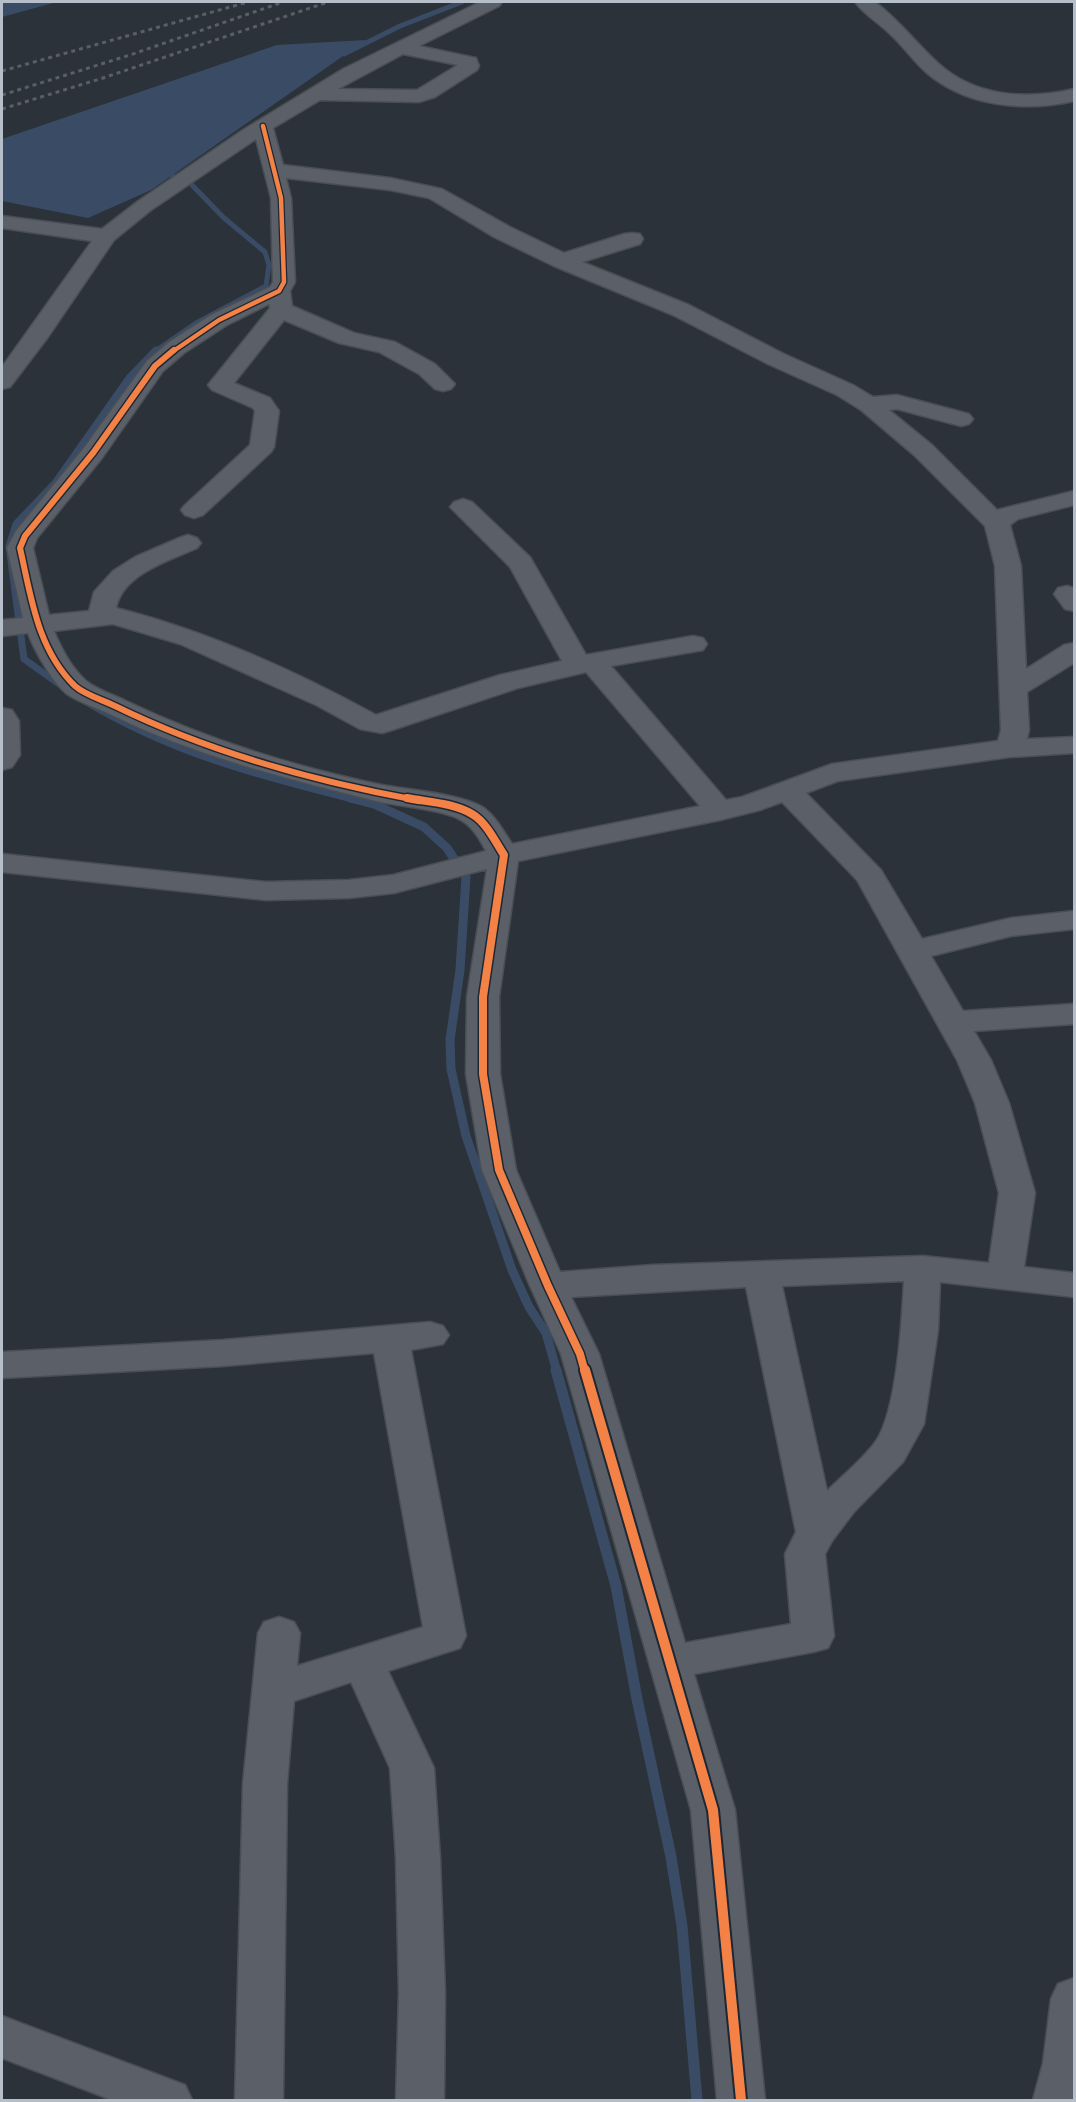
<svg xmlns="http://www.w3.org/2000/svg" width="1076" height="2102" font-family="'Nunito Sans',sans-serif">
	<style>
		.water { fill: #3a4c65 }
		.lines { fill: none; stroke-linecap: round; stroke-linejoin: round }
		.stream-far3 { stroke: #3a4c65; stroke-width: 5 }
		.stream-far2 { stroke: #3a4c65; stroke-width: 7 }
		.stream-far1 { stroke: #3a4c65; stroke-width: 9 }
		.stream { stroke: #3a4c65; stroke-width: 11 }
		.minor-casing { stroke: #494e54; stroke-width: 3 }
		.minor { fill: #5b6068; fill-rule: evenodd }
		.rail { stroke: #5a5f66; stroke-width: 3; stroke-dasharray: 4 4; stroke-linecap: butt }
		.cycleway-far3-casing { stroke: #1e2835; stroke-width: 7 }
		.cycleway-far2-casing { stroke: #1e2835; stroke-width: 9 }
		.cycleway-far1-casing { stroke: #1e2835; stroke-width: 11 }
		.cycleway-casing { stroke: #1e2835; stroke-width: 14 }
		.cycleway-far3 { stroke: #f48246; stroke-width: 4.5 }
		.cycleway-far2 { stroke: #f48246; stroke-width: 6 }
		.cycleway-far1 { stroke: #f48246; stroke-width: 8 }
		.cycleway { stroke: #f48246; stroke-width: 10 }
	</style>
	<rect width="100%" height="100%" fill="#2b323a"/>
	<g class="water">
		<polygon points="2,2 57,2 2,17"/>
		<polygon points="366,40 151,190 88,218 2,201 2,139 277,45"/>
	</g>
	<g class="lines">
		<g class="stream-far3">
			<polyline points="344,54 400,26 462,2"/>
			<polyline points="154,352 196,323 266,286 269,265 265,252 224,218 191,184 164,172 166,168"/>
		</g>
		<g class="stream-far2">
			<polyline points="66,689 24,659 9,546 16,524 55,483 129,378 156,350"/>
			<path d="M85 701C171 753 260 776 356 800"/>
		</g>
		<polyline class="stream-far1" points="350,798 374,804 424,827 447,848 466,877 460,970 450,1040 451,1069 466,1136 512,1270 529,1307 546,1333 557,1372"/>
		<polyline class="stream" points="556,1370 616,1586 637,1699 671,1857 682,1926 697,2100"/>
		<defs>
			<g id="minor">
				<path d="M480 2H502L499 6 419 46 476 58 479 66 477 70 435 97 419 102 320 100 273 128 283 165 390 178 442 189 510 227 564 253 624 234 632 233 640 234 643 239 640 244 582 262 689 305 784 354 853 385 873 397 897 395 969 414 973 419 969 424 961 426 897 409 889 410 932 445 997 510 1074 491V505L1018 519 1010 525 1021 566 1026 669 1064 645 1074 643V663L1027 692 1029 730 1027 739 1074 737V753L1010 757 838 781 806 793 881 870 922 939 1011 918 1074 911V929L1011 936 931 956 963 1011 1074 1004V1024L974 1031 991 1060 1009 1103 1035 1193 1024 1267 1074 1273V1297L940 1282 938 1330 924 1424 903 1462 854 1512 832 1541 825 1554 834 1636 828 1648 813 1652 694 1674 735 1810 765 2100H717L691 1810 561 1354 530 1286 482 1170 466 1074 467 997 487 869 394 893 349 898 266 900 2 872V854L266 882 349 880 393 875 486 851C480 840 474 829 464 822 447 809 394 806 372 800 284 778 194 755 112 715 98 708 80 703 67 694 53 683 34 650 28 633L2 636V620L23 618 7 548 16 531 84 448 147 361 168 343 211 315 270 287 273 282 271 198 256 139 151 210 114 240 48 337 10 387 2 389V367L92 241 2 228V216L102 229 137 202 243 130 343 69ZM403 54 458 65 417 90 338 89ZM286 178 390 190 429 198 494 237 554 266 673 315 768 364 837 395 861 410 914 455 985 526 995 566 1001 730 998 741 832 764 742 797 726 800 611 666 703 650 707 644 703 638 693 636 586 655 530 557 472 502 463 499 454 502 450 507 510 567 562 661 500 675 376 715C294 670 207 631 116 608 123 574 168 561 197 548L201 543 197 538 188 535 179 538 135 557 113 571 94 592 89 611 49 615 33 548 37 538 102 458 163 371 184 353 227 325 269 304 270 308 208 385 212 390 253 408 255 411 250 445 185 505 181 510 185 515 194 518 203 515 271 452 274 447 279 411 270 398 234 383 284 320 339 343 379 352 419 374 435 389 443 391 451 389 455 384 435 364 395 342 354 333 292 306 290 291 295 282 291 198ZM113 624 180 644 316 705 360 729 382 733 392 730 518 688 586 672 700 806 512 844C504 832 496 817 484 808 463 794 408 790 382 785 295 767 206 739 126 701 114 695 95 689 85 680 71 667 61 648 54 631ZM782 802 857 880 957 1060 975 1103 999 1193 989 1263 923 1256 652 1265 560 1272 516 1170 500 1074 499 997 518 861 720 820 760 810ZM904 1281C902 1319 897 1411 876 1441 863 1459 843 1475 827 1491L782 1286ZM746 1287 796 1532 785 1554 791 1624 685 1643 599 1354 571 1297Z"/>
				<path d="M855 2H875C899 20 916 43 938 63 975 97 1027 100 1074 89V101C1025 112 967 107 927 73 914 62 904 47 892 36 881 24 864 15 855 2Z"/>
				<polygon points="1067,586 1074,588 1074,611 1065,609 1054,594 1058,588"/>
				<polygon points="2,708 12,710 19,721 20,755 12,767 2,770"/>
				<polygon points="430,1322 443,1326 449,1335 443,1344 411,1350 466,1636 460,1648 388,1671 434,1768 440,1858 445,1993 444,2100 396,2100 399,1993 396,1858 390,1768 351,1682 294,1701 287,1784 283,2100 235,2100 243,1784 258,1633 264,1622 279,1617 294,1622 300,1633 297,1666 423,1627 374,1353 223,1366 2,1378 2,1352 223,1340"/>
				<polygon points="1074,1978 1074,2100 1033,2100 1043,2063 1051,1999 1058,1984"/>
				<polygon points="2,2016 185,2085 192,2100 112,2100 2,2058"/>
			</g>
		</defs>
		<use href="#minor" class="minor-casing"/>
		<use href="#minor" class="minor"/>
		<g class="rail">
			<polyline points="2,71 248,2"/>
			<polyline points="2,95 130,55 283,2"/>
			<polyline points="2,109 103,78 328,2"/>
		</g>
		<defs>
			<polyline id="cycleway-far3" points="172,352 219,320 279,291 284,282 281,198 263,126"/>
			<path id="cycleway-far2" d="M174 350 155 366 93 453 25 536 20 548C31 596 37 649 75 686 85 695 103 700 115 706 209 752 313 781 416 800"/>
			<path id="cycleway-far1" d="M407 798C428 802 454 803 472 814 486 822 495 841 504 855L483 997V1074L499 1170 548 1286 580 1354 585 1372"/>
			<polyline id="cycleway" points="585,1370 713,1810 741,2100"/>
		</defs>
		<use href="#cycleway-far3" class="cycleway-far3-casing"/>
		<use href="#cycleway-far2" class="cycleway-far2-casing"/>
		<use href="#cycleway-far1" class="cycleway-far1-casing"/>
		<use href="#cycleway" class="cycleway-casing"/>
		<use href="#cycleway-far3" class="cycleway-far3"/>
		<use href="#cycleway-far2" class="cycleway-far2"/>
		<use href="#cycleway-far1" class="cycleway-far1"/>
		<use href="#cycleway" class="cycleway"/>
	</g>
	<rect width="1076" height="2102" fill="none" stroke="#b6beca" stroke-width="6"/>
</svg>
